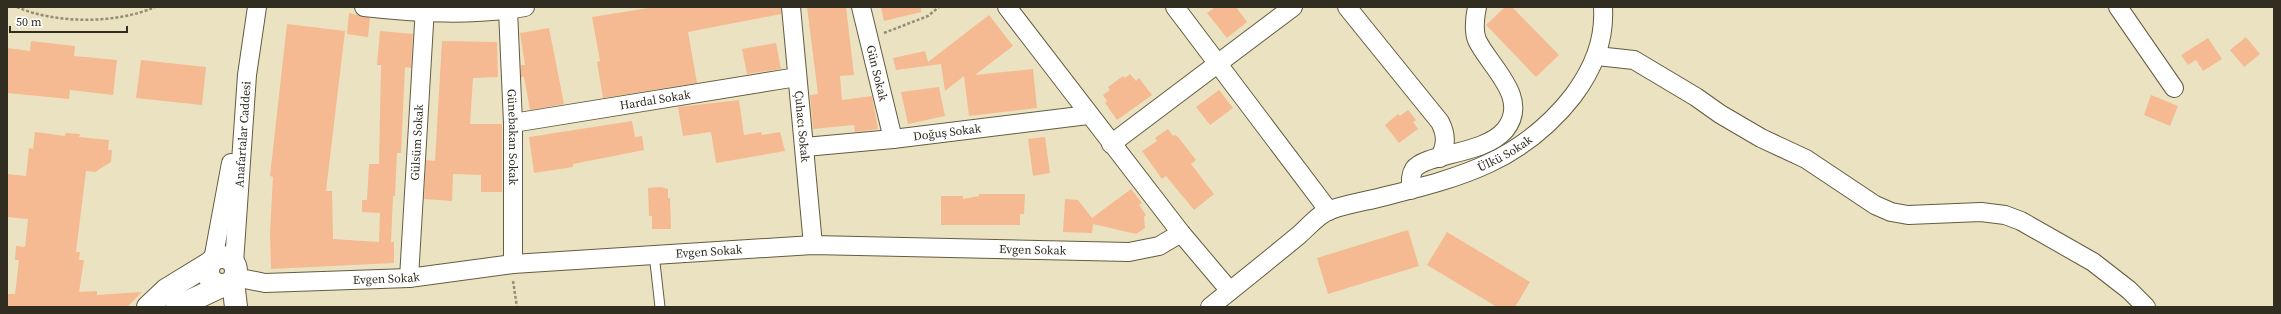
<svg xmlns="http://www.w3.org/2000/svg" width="2281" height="314" font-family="'Source Serif 4',serif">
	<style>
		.building { fill: #f5ba92 }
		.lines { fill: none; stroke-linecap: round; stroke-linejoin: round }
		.service-casing { stroke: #645c40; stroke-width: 11 }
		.minor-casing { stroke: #645c40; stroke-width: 20 }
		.secondary-casing { stroke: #645c40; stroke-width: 24 }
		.path { stroke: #948d77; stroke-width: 2.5; stroke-dasharray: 3 2; stroke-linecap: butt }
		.service { stroke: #fff; stroke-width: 9 }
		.minor { stroke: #fff; stroke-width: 18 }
		.secondary { stroke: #fff; stroke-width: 22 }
		.labels { text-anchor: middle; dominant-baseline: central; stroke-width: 4; stroke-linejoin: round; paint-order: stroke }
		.street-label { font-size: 12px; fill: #312d21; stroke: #fff }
	</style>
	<rect width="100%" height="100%" fill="#ebe2c2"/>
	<g class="building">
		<polygon points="654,7 781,7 781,14 688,32 697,83 603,98 597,62 600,61 592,17"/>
		<polygon points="807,7 846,7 854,75 840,76 842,100 872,96 878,129 855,132 854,125 813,129 810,95 818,94"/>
		<polygon points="881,7 921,7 921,12 884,21"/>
		<polygon points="1215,7 1236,7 1247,22 1227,38 1207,13"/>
		<polygon points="1505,7 1512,7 1559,55 1536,77 1486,25"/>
		<polygon points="349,13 370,18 368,37 347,34"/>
		<polygon points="989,15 1013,46 975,75 1033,69 1037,108 969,116 964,76 945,91 941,64 896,70 893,58 925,51 928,62"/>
		<polygon points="287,24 345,31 326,191 332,191 333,239 379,242 380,213 362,212 362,200 367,200 369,164 379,164 381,65 377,65 380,31 413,34 411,68 405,67 401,153 397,153 395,196 393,196 391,242 394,242 394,263 271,269 270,233 273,177 270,176"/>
		<polygon points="549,28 564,104 530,110 524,77 521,77 521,65 525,65 520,33"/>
		<polygon points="2246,37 2260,54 2244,67 2230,50"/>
		<polygon points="2208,38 2222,59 2203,71 2196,60 2188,65 2181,55"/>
		<polygon points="31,41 75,46 74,56 117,60 113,95 70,90 69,99 7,93 7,48 30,51"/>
		<polygon points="442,41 497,42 498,77 473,78 470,124 502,124 502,192 481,192 481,175 453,174 452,201 424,199 426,160 435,161"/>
		<polygon points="776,43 781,69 747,74 742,49"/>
		<polygon points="141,60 206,67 202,105 136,98"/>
		<polygon points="1130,74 1136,81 1139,78 1152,95 1117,120 1105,103 1107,101 1103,95 1110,90 1108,87 1123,76 1125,78"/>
		<polygon points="939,87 945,116 908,124 901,92"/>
		<polygon points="1219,90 1233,108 1210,125 1196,107"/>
		<polygon points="2151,95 2178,106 2170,126 2144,115"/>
		<polygon points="739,100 744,135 761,132 762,135 780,132 785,151 716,163 711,132 683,136 678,107"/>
		<polygon points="1408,110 1416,120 1413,122 1418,129 1399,143 1385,125 1398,114 1400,116"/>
		<polygon points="632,121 635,137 642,136 644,150 573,164 573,167 534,173 529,137"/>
		<polygon points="1168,129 1173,136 1175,135 1178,137 1196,160 1191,164 1214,194 1194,210 1166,176 1162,179 1142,151 1157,141 1155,138"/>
		<polygon points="35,132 65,136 66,133 80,134 79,137 109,140 108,150 112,150 111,162 95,172 86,171 76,252 80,252 79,260 84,260 79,292 97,291 97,295 142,292 127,307 7,307 7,294 15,294 19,260 15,260 16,246 25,247 28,219 7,217 7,174 26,176 29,148 33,149"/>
		<polygon points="1045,137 1050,173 1033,176 1028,139"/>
		<polygon points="661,187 668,189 668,198 670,198 671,229 652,229 652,216 649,216 648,188"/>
		<polygon points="1131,189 1142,203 1139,205 1146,215 1144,217 1145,228 1136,234 1093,224 1092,233 1063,232 1065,199 1078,200 1092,218"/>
		<polygon points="979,194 1025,194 1024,214 1020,214 1020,225 941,225 941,196 963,196 963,199 979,196"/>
		<polygon points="1408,230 1419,266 1328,294 1317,258"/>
		<polygon points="1447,232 1530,282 1515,307 1497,307 1427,265"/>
	</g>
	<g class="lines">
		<defs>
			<polyline id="service" points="654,254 660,307"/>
			<g id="minor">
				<path d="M364 7C418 13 471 16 525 7"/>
				<path id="s1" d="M791 7 813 245"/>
				<path id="s2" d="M861 7 893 139"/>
				<polyline points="1007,7 1181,233 1230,291"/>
				<polyline points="1175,7 1329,211"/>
				<path d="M1347 7 1440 122C1447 136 1446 144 1440 158"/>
				<polyline points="2118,7 2174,88"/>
				<path id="s3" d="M508 10 513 123V264"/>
				<polyline points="1597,56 1634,60 1696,97 1720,114 1761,138 1806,159 1875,205 1891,212 1908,215 1981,212 2005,215 2021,221 2093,262 2129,290 2146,307"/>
				<path id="s4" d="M513 123 797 77"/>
				<polyline points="1111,144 1293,7"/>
				<path id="s5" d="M805 147 893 139 1088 115"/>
				<path d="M1411 190C1411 183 1410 175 1414 169 1426 153 1484 155 1505 130 1531 98 1489 66 1477 40 1473 30 1475 17 1477 7"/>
				<polyline points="213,260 231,163"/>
				<path id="s6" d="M234 263 247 75 257 7"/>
				<path id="s7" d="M235 277 265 283 409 278 513 264 813 245 1129 252 1159 246 1181 233"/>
				<path id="s8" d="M409 278 425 7"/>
				<path id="s9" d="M1210 307C1240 283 1270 259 1299 235 1308 227 1319 214 1330 210 1347 204 1367 201 1386 196 1462 177 1522 161 1573 96 1593 69 1605 41 1603 7"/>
			</g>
			<g id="secondary">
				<circle cx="222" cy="271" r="14"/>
				<polyline points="233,281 236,307"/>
				<polyline points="148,307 166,290 210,263"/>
				<polyline points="177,307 224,285"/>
			</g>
		</defs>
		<use href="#service" class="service-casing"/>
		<use href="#minor" class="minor-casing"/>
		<use href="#secondary" class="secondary-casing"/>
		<g class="path">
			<path d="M17 7C55 24 117 24 155 7"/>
			<polyline points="884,33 928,16 939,7"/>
			<polyline points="513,281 517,307"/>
		</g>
		<use href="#service" class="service"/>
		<use href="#minor" class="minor"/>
		<use href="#secondary" class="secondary"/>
	</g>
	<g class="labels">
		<g class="street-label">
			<text stroke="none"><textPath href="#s2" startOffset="68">Gün Sokak</textPath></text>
			<text stroke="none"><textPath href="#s4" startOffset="144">Hardal Sokak</textPath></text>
			<text stroke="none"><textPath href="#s1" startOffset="120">Çuhacı Sokak</textPath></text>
			<text stroke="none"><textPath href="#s5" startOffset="143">Doğuş Sokak</textPath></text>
			<text stroke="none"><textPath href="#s6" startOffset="129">Anafartalar Caddesi</textPath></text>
			<text stroke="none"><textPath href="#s3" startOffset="127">Günebakan Sokak</textPath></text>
			<text stroke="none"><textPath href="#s8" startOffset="136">Gülsüm Sokak</textPath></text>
			<text stroke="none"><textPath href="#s9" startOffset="339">Ülkü Sokak</textPath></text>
			<text stroke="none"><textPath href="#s7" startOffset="476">Evgen Sokak</textPath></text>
			<text stroke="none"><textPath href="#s7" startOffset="800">Evgen Sokak</textPath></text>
			<text stroke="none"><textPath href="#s7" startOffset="152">Evgen Sokak</textPath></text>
		</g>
	</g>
	<rect width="2281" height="314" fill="none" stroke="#312d21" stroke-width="16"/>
	<path d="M10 26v6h117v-6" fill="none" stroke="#312d21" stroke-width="2"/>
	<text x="16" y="26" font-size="12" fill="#312d21" stroke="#ffffff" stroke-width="3" paint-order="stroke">50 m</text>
</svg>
